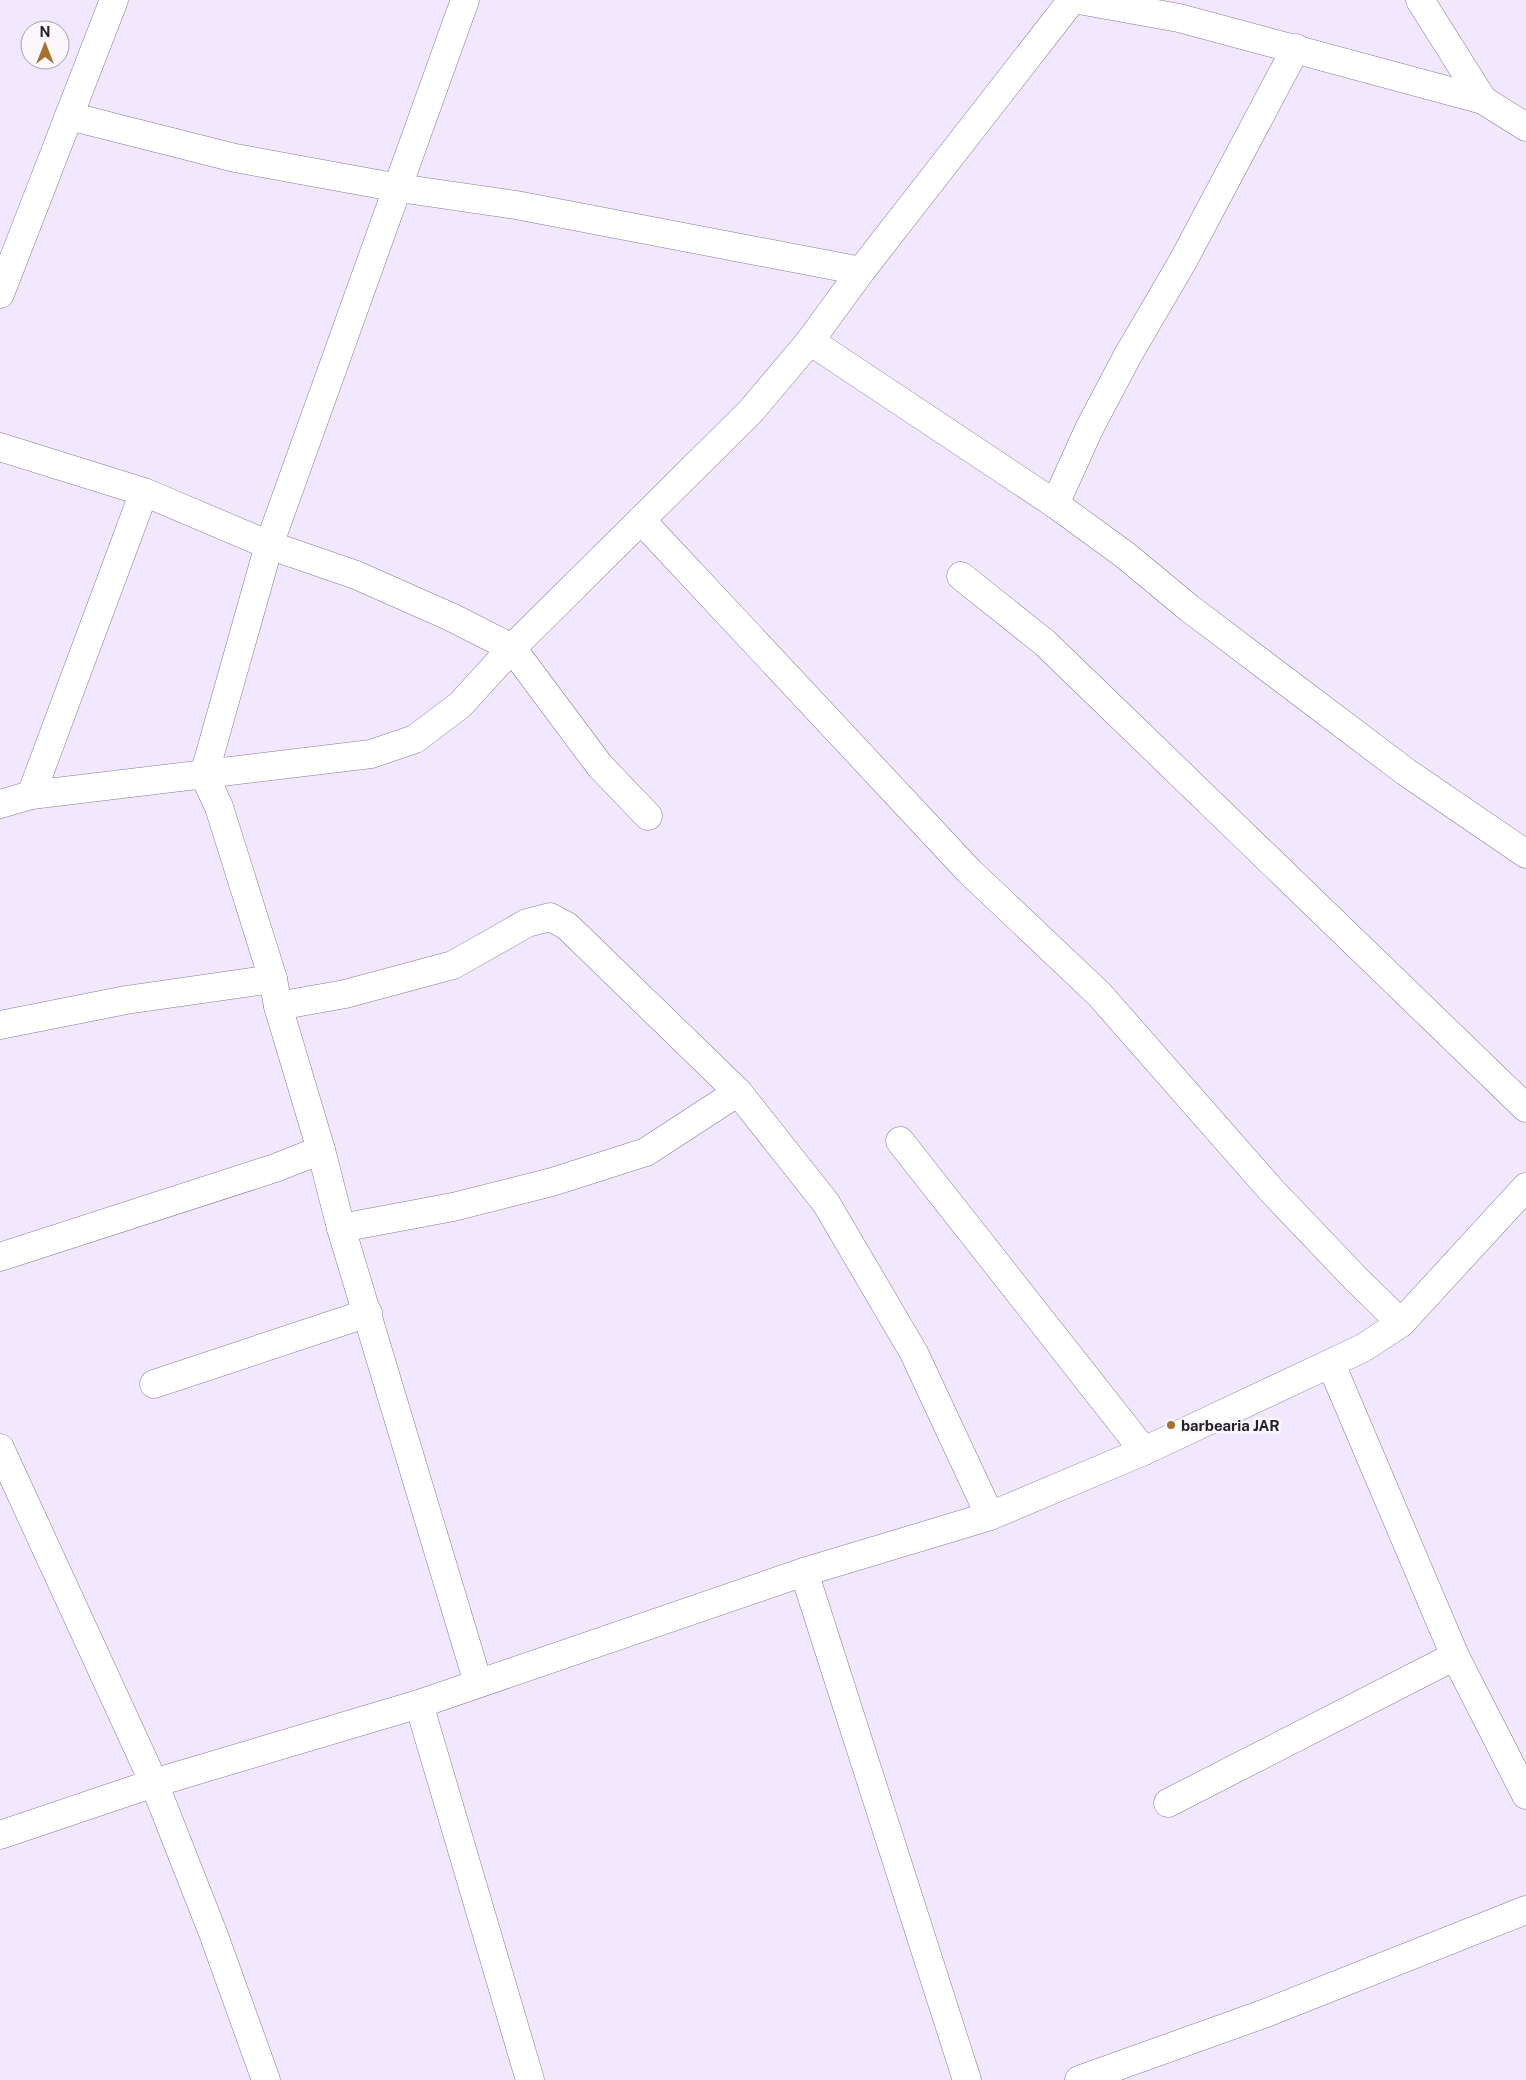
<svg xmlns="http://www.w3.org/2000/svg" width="1526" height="2080" font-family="'Public Sans',sans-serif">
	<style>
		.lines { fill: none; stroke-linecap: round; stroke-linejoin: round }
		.street-casing { stroke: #847c91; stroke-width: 29 }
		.secondary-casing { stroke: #847c91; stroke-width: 29 }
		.street { stroke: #fff; stroke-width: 28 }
		.secondary { stroke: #fff; stroke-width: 28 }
		.poi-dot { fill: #a6712b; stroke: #faf8fd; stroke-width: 2 }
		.labels { text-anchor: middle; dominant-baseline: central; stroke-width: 5; stroke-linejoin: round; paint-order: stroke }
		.poi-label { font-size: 15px; font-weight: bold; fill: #25212a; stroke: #faf8fd; text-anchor: start }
	</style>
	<rect width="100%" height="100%" fill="#f1e7ff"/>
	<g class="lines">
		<defs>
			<g id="street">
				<polyline points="465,0 269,545 204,775 219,807 273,979 278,1006 321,1150 341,1228 478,1683"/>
				<polyline points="1079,0 1179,18 1483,100 1526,127"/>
				<polyline points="1420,0 1483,100"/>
				<polyline points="69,116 235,158 399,188 516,205 861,271"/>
				<polyline points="0,294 114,0"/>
				<polyline points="810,341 1055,504 1125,555 1189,608 1406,772 1526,854"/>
				<polyline points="0,447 144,492 269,545 356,575 451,617 512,648 600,766 648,816"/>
				<polyline points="1055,504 1090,427 1128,355 1183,261 1296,48"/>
				<polyline points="641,520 969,871 1099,994 1272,1191 1356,1279 1401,1323"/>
				<polyline points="961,576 1045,643 1526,1108"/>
				<polyline points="31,795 144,492"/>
				<polyline points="0,804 31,795 371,754 415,739 460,705 512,648 751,411 810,341 861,271 1072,0"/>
				<polyline points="278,1006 345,994 453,965 527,923 550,917 567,926 738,1092 826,1203 914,1353 990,1516"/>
				<polyline points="0,1025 126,1000 273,979"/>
				<polyline points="900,1141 1144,1451"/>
				<polyline points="341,1228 453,1207 552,1182 646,1152 738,1092"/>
				<polyline points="0,1257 275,1168 321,1150"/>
				<polyline points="1331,1364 1455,1656 1526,1795"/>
				<polyline points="154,1384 368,1313"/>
				<polyline points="0,1448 154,1783 213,1933 266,2080"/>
				<polyline points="804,1572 967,2080"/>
				<polyline points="419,1704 530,2080"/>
				<polyline points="1168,1803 1455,1656"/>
				<polyline points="1079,2080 1266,2013 1526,1910"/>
			</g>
			<polyline id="secondary" points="0,1835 154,1783 419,1704 804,1572 990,1516 1144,1451 1363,1348 1401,1323 1526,1187"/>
		</defs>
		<use href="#street" class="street-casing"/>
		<use href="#secondary" class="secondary-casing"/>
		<use href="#street" class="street"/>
		<use href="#secondary" class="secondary"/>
	</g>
	<circle class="poi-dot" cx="1171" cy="1425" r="5"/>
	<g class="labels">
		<g class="poi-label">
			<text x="1181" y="1425">barbearia JAR</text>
		</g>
	</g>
	<g transform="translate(45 45)"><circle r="24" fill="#faf8fd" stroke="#a5a2a9"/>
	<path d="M0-4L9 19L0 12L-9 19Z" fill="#a6712b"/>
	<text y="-8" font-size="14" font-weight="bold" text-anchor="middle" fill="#25212a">N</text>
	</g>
</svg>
